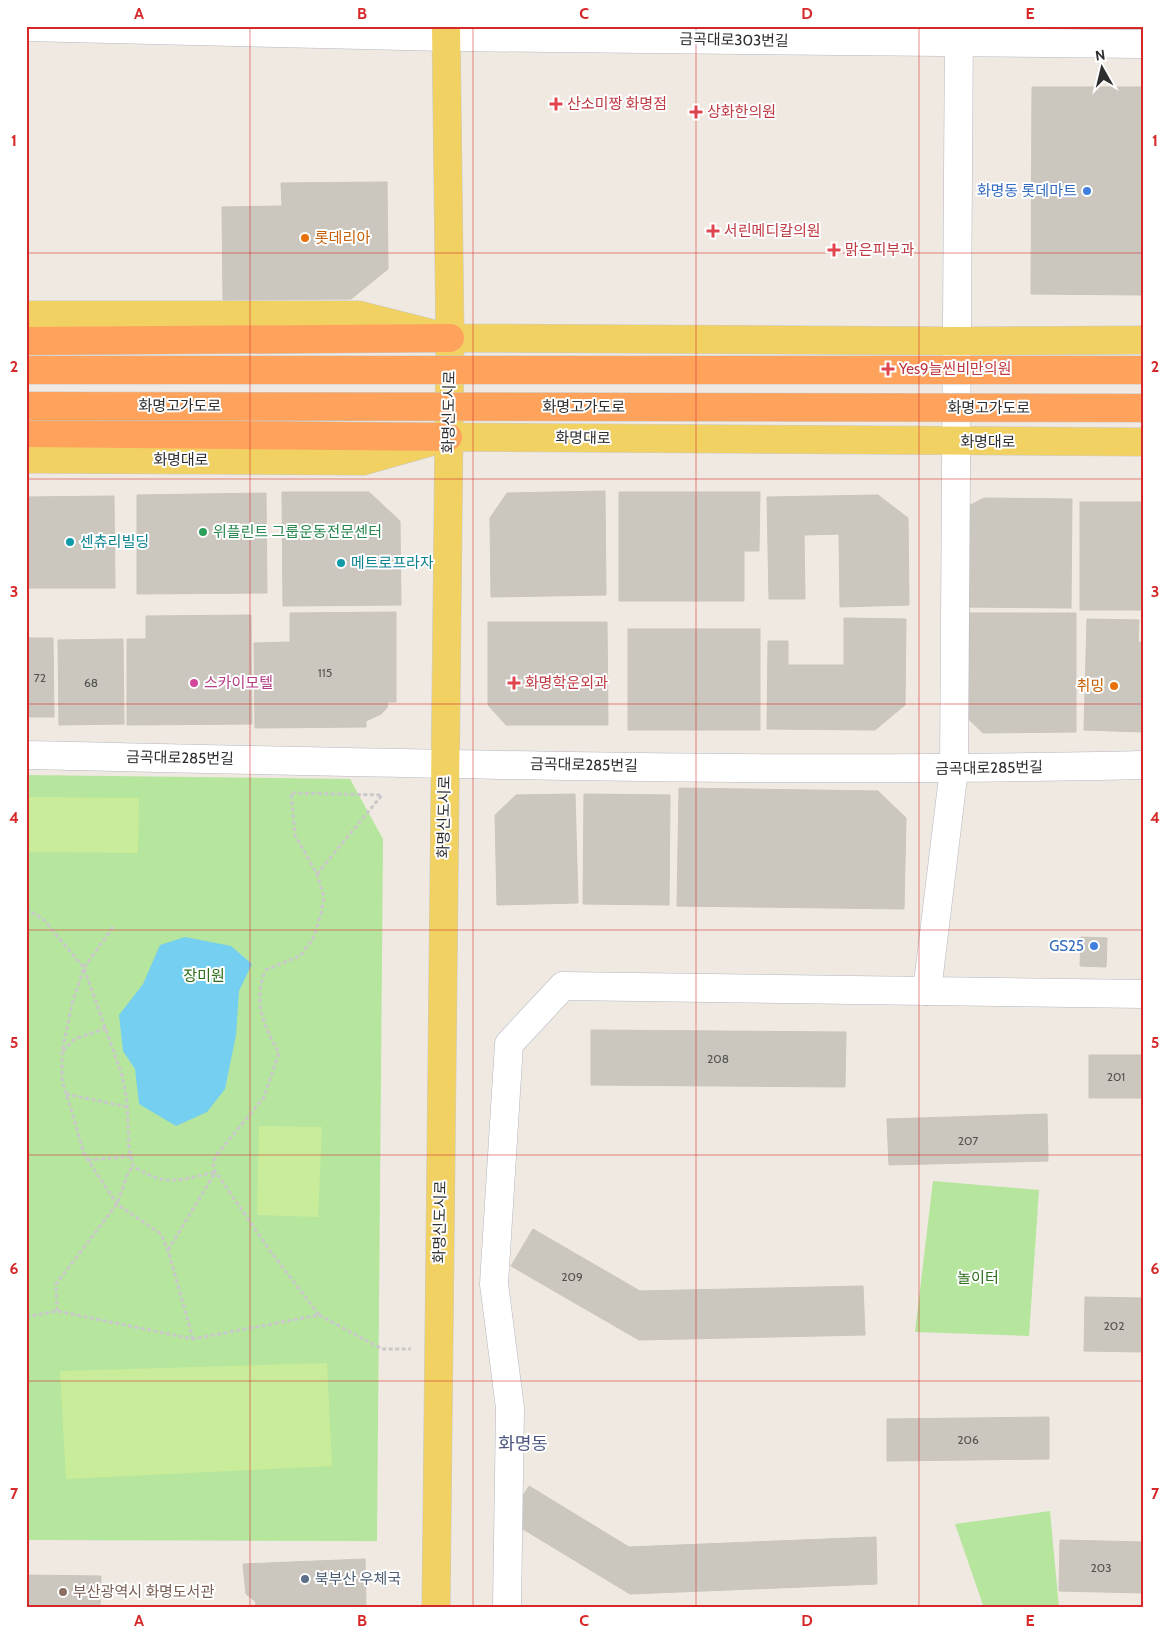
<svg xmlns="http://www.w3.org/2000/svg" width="1169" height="1634" font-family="Cabin,'Noto Sans KR',sans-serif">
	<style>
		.green { fill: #b6e59e }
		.pitch { fill: #c9ec9a }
		.water { fill: #75cff0 }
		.building { fill: #cbc7bf; stroke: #cbc5ba }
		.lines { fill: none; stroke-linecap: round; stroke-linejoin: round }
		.minor-casing { stroke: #b4b7c1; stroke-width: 29 }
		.major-casing { stroke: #c9c9c9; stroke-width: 29 }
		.highway-casing { stroke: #c9c9c9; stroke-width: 29 }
		.path { stroke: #c9c9c9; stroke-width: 3; stroke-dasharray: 4 2.5; stroke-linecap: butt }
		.minor { stroke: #fff; stroke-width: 28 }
		.major { stroke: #f2d163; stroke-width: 28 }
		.highway { stroke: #ffa35c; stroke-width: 28 }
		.highway-bridge-casing { stroke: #c9c9c9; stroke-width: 29; stroke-linecap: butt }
		.highway-bridge { stroke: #ffa35c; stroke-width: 28 }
		.grid { fill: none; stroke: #d62828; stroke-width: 1; stroke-opacity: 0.55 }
		.health-dot { fill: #e0444e; stroke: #fff; stroke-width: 2 }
		.shop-dot { fill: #3f7fe0; stroke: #fff; stroke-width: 2 }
		.food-dot { fill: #e8710a; stroke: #fff; stroke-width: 2 }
		.leisure-dot { fill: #2e9e5b; stroke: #fff; stroke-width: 2 }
		.culture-dot { fill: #0f9aa8; stroke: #fff; stroke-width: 2 }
		.hotel-dot { fill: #d1479c; stroke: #fff; stroke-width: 2 }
		.service-dot { fill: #5c6f8a; stroke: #fff; stroke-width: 2 }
		.education-dot { fill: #8d6e63; stroke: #fff; stroke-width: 2 }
		.labels { text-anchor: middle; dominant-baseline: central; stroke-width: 4; stroke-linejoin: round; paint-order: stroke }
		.number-label { font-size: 12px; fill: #555452 }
		.street-label { font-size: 15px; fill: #2e2e2e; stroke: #fff }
		.health-label { font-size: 15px; fill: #be3a42; stroke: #fff; text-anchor: start }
		.shop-label { font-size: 15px; fill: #366cbe; stroke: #fff; text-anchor: end }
		.food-label { font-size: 15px; fill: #c56008; stroke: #fff; text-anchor: start }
		.leisure-label { font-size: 15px; fill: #27864d; stroke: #fff; text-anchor: start }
		.culture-label { font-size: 15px; fill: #0d838f; stroke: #fff; text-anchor: start }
		.hotel-label { font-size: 15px; fill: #b23c85; stroke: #fff; text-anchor: start }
		.park-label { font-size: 15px; fill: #2c6e1b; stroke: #fff }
		.service-label { font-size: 15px; fill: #4e5e75; stroke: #fff; text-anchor: start }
		.education-label { font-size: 15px; fill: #785e54; stroke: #fff; text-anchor: start }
		.quarter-label { font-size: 18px; fill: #4d5680; stroke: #fff }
		.neatline { fill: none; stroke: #d62828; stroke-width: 2 }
		.grid-label { font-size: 16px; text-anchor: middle; font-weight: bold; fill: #d62828 }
	</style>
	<rect width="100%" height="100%" fill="#efe9e1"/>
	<g class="green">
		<polygon points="26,775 350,779 383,839 377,1541 26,1540"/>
		<polygon points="933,1181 1039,1190 1029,1336 915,1332"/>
		<polygon points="1050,1511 1059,1608 984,1608 955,1524"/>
	</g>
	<g class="pitch">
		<polygon points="26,797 139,798 138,853 26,852"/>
		<polygon points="259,1126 322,1127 318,1217 257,1215"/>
		<polygon points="327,1363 332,1466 66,1479 60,1371"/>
	</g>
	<polygon class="water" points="185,937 231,946 252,964 239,991 236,1035 225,1089 207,1112 176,1126 139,1104 135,1069 123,1051 119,1015 143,984 160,945"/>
	<g class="building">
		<polygon points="1032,87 1143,87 1143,295 1031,294"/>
		<polygon points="387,182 388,269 351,299 223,300 222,207 282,206 281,183"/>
		<polygon points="605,491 606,595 491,597 490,518 507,493"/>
		<polygon points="282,492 369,492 400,521 401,605 283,606"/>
		<polygon points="619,492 760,492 759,551 744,551 744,601 619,601"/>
		<polygon points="266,493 267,593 137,594 137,495"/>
		<polygon points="878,495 908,518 909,605 840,607 839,534 804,535 805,599 769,599 767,497"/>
		<polygon points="114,496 115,588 26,588 26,497"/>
		<polygon points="984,498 1072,499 1071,608 962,607 963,509"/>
		<rect x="1080" y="502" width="63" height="108"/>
		<polygon points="396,612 396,702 388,702 387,708 381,714 366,721 366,727 255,728 254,643 290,642 290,613"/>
		<polygon points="957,613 1076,613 1076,732 983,733 957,708"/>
		<polygon points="251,615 252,724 127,725 127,639 146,639 146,616"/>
		<polygon points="844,618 906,619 905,705 875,730 767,729 768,641 788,641 788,665 844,665"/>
		<polygon points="1087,619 1139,620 1138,642 1143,642 1143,732 1084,730"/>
		<polygon points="488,622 607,622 608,725 506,725 488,705"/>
		<rect x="628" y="629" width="132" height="101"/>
		<polygon points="26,638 53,638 54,717 26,717"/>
		<polygon points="123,639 124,724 59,725 58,640"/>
		<polygon points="679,788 878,791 906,818 904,909 677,906"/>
		<polygon points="575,794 578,903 497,905 495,815 516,795"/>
		<polygon points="584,794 670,795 669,905 583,904"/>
		<polygon points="1081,937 1107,938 1106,967 1080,966"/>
		<polygon points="591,1030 846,1032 845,1087 591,1085"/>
		<rect x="1089" y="1055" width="54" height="43"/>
		<polygon points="1047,1114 1048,1161 889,1165 887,1119"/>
		<polygon points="533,1229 640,1291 863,1286 865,1335 639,1340 511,1266"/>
		<polygon points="1085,1297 1143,1298 1143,1352 1084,1351"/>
		<polygon points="1049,1417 1049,1459 887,1461 887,1419"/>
		<polygon points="529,1486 629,1547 876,1537 877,1584 630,1594 508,1520"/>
		<polygon points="1060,1540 1143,1542 1143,1593 1059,1591"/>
		<polygon points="365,1559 366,1608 255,1608 256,1602 246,1594 243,1564"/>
		<polygon points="26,1575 101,1576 100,1608 26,1608"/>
	</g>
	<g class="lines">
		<defs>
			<g id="minor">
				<polyline points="26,27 447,37 1143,44"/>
				<path d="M26 755C398 763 771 774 1143 765"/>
				<polyline points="927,991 954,769 959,26"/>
				<polyline points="507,1608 510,1408 494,1284 509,1044 563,986 1143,994"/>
			</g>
			<g id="major">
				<polyline points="26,315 359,315 450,338 956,341 1143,340"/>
				<polyline points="26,459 363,461 448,437 1143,442"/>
				<polyline points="436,1608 450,338 446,26"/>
			</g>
			<g id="highway">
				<polyline points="26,341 450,338"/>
				<polyline points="26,433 448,437"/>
			</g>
		</defs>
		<use href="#minor" class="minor-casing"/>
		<use href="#major" class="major-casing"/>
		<use href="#highway" class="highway-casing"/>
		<g class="path">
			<path d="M317 874 382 795 291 793 295 835 317 874 324 897 321 914 313 939 300 956 266 970C252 999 264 1027 279 1053L264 1097 215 1157 213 1168 268 1248 319 1315"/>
			<path d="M26 909 43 919 84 968 122 1075 127 1101 129 1148 133 1166C167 1188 179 1180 215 1172"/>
			<polyline points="113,927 84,968 72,1004 62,1052 62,1079 84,1153 88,1160 117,1204 161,1234 168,1250 193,1339"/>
			<polyline points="63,1051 75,1039 106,1028"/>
			<polyline points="66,1094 128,1107"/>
			<polyline points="88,1160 134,1156"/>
			<polyline points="168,1250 215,1173"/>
			<polyline points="57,1311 56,1284 117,1204 128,1173 133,1166"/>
			<polyline points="26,1317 57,1311 193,1339 319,1315 382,1349 411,1349"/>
		</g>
		<use href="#minor" class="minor"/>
		<use href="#major" class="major"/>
		<use href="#highway" class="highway"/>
		<defs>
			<g id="highway-bridge">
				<polyline points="26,370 1143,370"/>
				<polyline points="26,406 1143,408"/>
			</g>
		</defs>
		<use href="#highway-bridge" class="highway-bridge-casing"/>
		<use href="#highway-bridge" class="highway-bridge"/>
	</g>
	<path class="grid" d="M250 26V1608M473 26V1608M696 26V1608M919 26V1608M26 253H1143M26 479H1143M26 704H1143M26 930H1143M26 1155H1143M26 1381H1143"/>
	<g class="health-dot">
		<path d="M553.5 96.5h5v5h5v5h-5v5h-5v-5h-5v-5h5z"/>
		<path d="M693.5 104.5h5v5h5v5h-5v5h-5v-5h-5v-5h5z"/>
		<path d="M710.5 223.5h5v5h5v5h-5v5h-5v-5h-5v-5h5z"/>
		<path d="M831.5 242.5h5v5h5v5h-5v5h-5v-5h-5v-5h5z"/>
		<path d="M885.5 361.5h5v5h5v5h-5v5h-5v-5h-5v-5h5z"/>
		<path d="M511.5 675.5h5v5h5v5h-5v5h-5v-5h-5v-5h5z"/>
	</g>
	<g class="shop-dot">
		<circle cx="1087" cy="191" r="5"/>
		<circle cx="1094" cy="946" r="5"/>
	</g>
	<g class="food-dot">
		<circle cx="305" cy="238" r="5"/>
		<circle cx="1114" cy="686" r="5"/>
	</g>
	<circle class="leisure-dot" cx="203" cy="532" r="5"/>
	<g class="culture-dot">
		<circle cx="70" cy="542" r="5"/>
		<circle cx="341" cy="563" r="5"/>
	</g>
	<circle class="hotel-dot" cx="194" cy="683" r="5"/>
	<circle class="service-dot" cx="305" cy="1579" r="5"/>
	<circle class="education-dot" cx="63" cy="1592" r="5"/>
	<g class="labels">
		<g class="number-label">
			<text x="325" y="672">115</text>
			<text x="40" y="677">72</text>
			<text x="91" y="682">68</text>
			<text x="718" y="1058">208</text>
			<text x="1116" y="1076">201</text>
			<text x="968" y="1140">207</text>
			<text x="572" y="1276">209</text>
			<text x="1114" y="1325">202</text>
			<text x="968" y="1439">206</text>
			<text x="1101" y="1567">203</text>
		</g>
		<g class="street-label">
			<text transform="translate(734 40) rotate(1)">금곡대로303번길</text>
			<text x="180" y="406">화명고가도로</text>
			<text x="584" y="407">화명고가도로</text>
			<text x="989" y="408">화명고가도로</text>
			<text transform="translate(449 412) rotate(-89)">화명신도시로</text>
			<text transform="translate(583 438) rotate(1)">화명대로</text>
			<text x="988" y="442">화명대로</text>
			<text x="181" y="460">화명대로</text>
			<text transform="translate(180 758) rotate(1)">금곡대로285번길</text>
			<text transform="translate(584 765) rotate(1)">금곡대로285번길</text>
			<text transform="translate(989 768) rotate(-1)">금곡대로285번길</text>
			<text transform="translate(444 817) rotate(-89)">화명신도시로</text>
			<text transform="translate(440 1222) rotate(-89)">화명신도시로</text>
		</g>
		<g class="health-label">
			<text x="567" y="104">산소미짱 화명점</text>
			<text x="707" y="112">상화한의원</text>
			<text x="724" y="231">서린메디칼의원</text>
			<text x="845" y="250">맑은피부과</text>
			<text x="899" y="369">Yes9늘씬비만의원</text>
			<text x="525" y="683">화명학운외과</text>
		</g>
		<g class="shop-label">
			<text x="1077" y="191">화명동 롯데마트</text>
			<text x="1084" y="946">GS25</text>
		</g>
		<g class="food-label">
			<text x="315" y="238">롯데리아</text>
			<text x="1104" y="686" text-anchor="end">취밍</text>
		</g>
		<g class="leisure-label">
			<text x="213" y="532">위플린트 그룹운동전문센터</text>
		</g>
		<g class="culture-label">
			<text x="80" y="542">센츄리빌딩</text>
			<text x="351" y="563">메트로프라자</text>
		</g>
		<g class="hotel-label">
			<text x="204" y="683">스카이모텔</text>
		</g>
		<g class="park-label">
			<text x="204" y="976">장미원</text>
			<text x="978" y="1278">놀이터</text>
		</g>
		<g class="service-label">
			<text x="315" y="1579">북부산 우체국</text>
		</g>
		<g class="education-label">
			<text x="73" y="1592">부산광역시 화명도서관</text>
		</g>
		<g class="quarter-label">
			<text x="523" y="1444">화명동</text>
		</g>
	</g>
	<rect width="1169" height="1634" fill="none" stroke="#ffffff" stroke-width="55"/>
	<g transform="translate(1102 68) rotate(352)" stroke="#ffffff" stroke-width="4" paint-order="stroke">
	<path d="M0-4L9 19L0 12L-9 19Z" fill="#2e2e2e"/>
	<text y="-8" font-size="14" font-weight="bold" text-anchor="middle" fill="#2e2e2e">N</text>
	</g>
	<rect x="28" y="28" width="1114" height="1578" class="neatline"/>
	<g class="grid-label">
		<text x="139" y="19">A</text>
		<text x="362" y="19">B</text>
		<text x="584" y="19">C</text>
		<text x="807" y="19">D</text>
		<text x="1030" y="19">E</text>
		<text x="14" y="146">1</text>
		<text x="1155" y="146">1</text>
		<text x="14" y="372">2</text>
		<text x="1155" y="372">2</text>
		<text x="14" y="597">3</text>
		<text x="1155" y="597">3</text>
		<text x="14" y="823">4</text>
		<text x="1155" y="823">4</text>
		<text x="14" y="1048">5</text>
		<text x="1155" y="1048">5</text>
		<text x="14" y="1274">6</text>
		<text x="1155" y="1274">6</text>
		<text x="14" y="1499">7</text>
		<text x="1155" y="1499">7</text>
		<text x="139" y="1626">A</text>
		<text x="362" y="1626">B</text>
		<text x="584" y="1626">C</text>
		<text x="807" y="1626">D</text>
		<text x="1030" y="1626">E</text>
	</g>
</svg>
